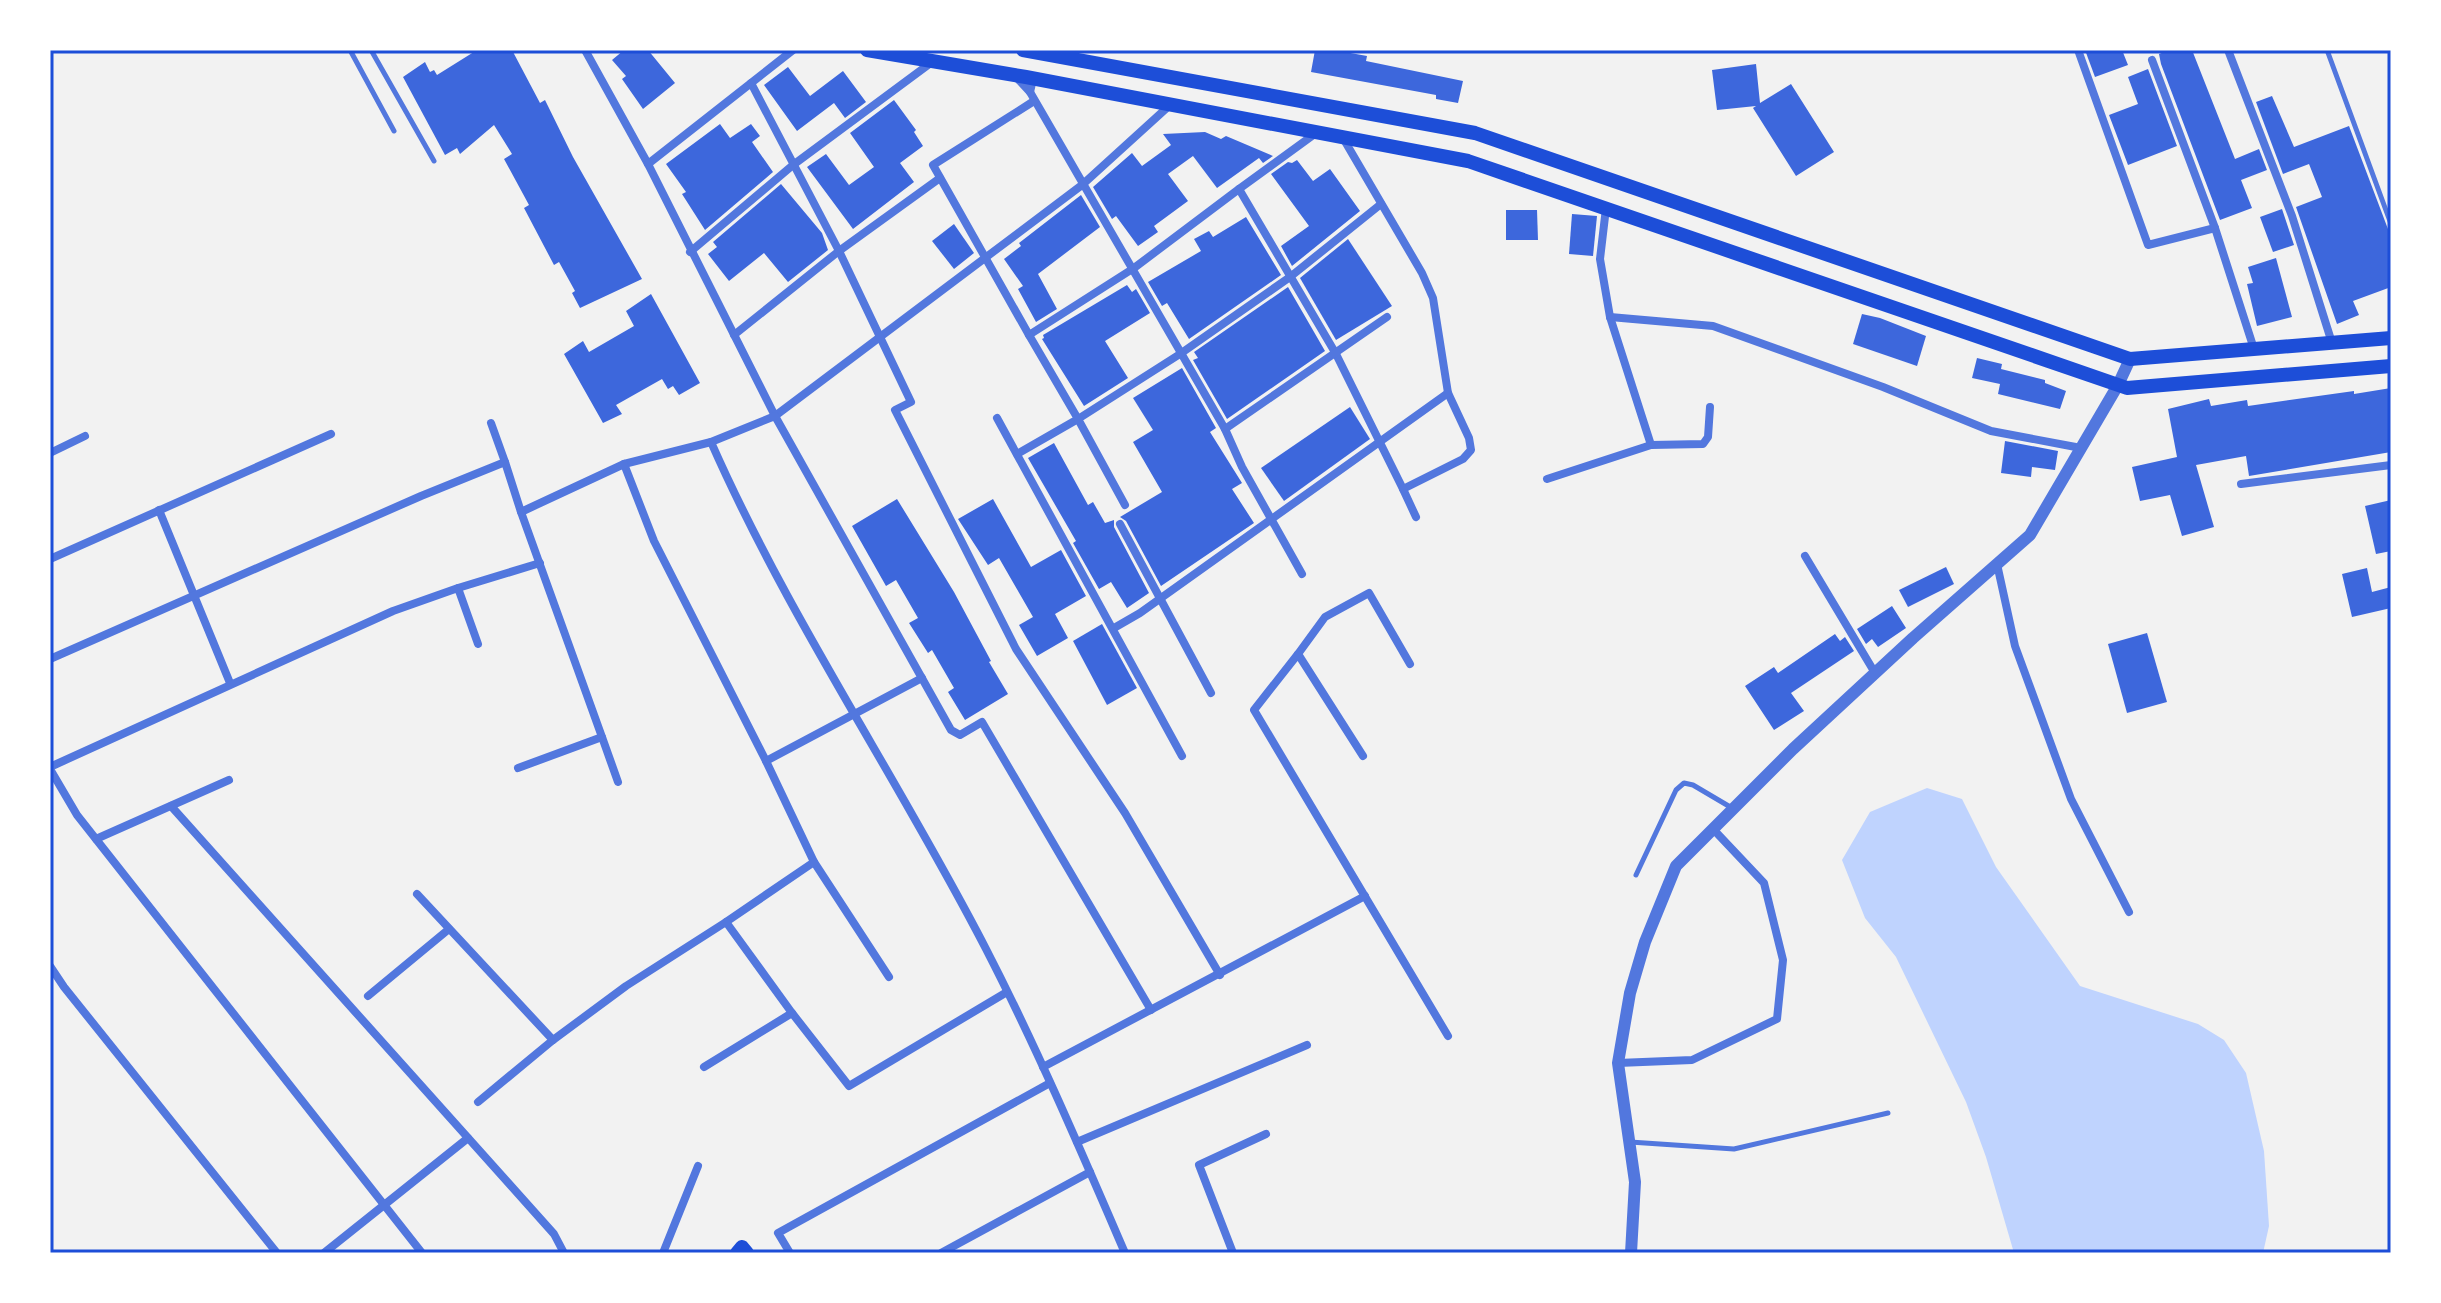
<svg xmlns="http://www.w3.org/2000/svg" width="2441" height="1303" font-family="Cabin,sans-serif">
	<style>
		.water { fill: #bfd3fe }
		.building { fill: #3d67dc }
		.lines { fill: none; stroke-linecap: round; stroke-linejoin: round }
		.service { stroke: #5277de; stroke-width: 5 }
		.minor { stroke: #5277de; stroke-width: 8 }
		.tertiary { stroke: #5277de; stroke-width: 12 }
		.secondary { stroke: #1d4ed8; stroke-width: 14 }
		.neatline { fill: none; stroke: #1d4ed8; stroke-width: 3 }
	</style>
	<rect width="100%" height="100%" fill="#f2f2f2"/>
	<polygon class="water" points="1927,788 1962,799 1996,867 2080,986 2198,1024 2224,1040 2246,1073 2264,1151 2269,1226 2263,1253 2014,1253 1986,1157 1966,1102 1896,957 1865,918 1842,860 1870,812"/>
	<g class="building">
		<polygon points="477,50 512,50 540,103 545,100 573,157 642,279 580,308 572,293 575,291 559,262 554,265 524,208 529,205 504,159 512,154 494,125 460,154 457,148 445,155 403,77 425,62 430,72 434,70 437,75"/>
		<polygon points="624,50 648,50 675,83 643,109 622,79 626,76 612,60"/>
		<polygon points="1315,50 1334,50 1367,56 1366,61 1463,81 1458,103 1436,99 1436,95 1311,72"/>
		<polygon points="2085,50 2122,50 2128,65 2095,77"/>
		<polygon points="2169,50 2192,50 2235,159 2259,149 2267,170 2241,180 2252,208 2220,220 2161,64 2159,54"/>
		<polygon points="1756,64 1760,103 1791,84 1834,152 1796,176 1753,108 1756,106 1717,110 1712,70"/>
		<polygon points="788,67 810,96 843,71 866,102 845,118 834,103 797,131 764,85"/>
		<polygon points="2148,69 2177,146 2128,165 2109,115 2138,104 2128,77"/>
		<polygon points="2272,96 2294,147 2349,126 2391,237 2391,287 2353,301 2359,315 2337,324 2296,207 2322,197 2309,164 2283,174 2256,102"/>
		<polygon points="894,100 916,130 914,132 923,146 900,163 914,182 853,229 807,167 826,154 849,185 874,167 850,133"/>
		<polygon points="720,124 730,138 751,124 760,136 752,142 773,172 705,230 682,194 686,192 666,164"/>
		<polygon points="1205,132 1221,139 1226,136 1273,156 1263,163 1259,158 1217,188 1193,156 1168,174 1188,201 1154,226 1158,232 1138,246 1116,216 1112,219 1093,187 1132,153 1142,166 1171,145 1163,134"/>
		<polygon points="1297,160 1313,181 1330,169 1360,211 1292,266 1281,246 1309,226 1271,174 1288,162 1292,163"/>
		<polygon points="781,184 822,233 828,250 788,282 764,253 729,281 708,254 717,247 713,242"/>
		<polygon points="1081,195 1100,227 1038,274 1057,309 1036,322 1018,289 1023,286 1004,259 1021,246 1019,243"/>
		<polygon points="2282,209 2294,245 2273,252 2260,217"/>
		<polygon points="1506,210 1537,210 1538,240 1506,240"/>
		<polygon points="1572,214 1597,216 1593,256 1569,254"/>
		<polygon points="1246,217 1281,275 1189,339 1167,303 1162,306 1148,282 1201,251 1194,239 1209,231 1213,237"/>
		<polygon points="954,224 974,253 954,269 932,241"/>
		<polygon points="1348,239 1392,306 1336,340 1300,278"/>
		<polygon points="2276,258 2292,317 2257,326 2247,284 2253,283 2248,267"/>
		<polygon points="1127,285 1132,292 1136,289 1150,313 1105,341 1128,378 1084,406 1042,339 1044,338 1043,335"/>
		<polygon points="1288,287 1325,351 1227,419 1193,360 1198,358 1194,352"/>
		<polygon points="651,294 700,383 679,395 673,386 668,389 662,379 616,405 622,414 603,423 564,354 583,341 589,352 634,326 626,311"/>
		<polygon points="1862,314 1880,318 1926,336 1917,366 1853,344"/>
		<polygon points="1977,358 2002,364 2001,369 2045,380 2045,383 2066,391 2060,409 1998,394 2000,384 1972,378"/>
		<polygon points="1182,368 1216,428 1210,432 1242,483 1232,489 1254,523 1161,586 1126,521 1120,517 1162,492 1133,442 1153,430 1133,398"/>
		<polygon points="2391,388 2391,452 2249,476 2246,456 2196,465 2214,527 2182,536 2170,495 2140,501 2132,467 2177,457 2168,409 2209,399 2211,406 2247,400 2248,406 2354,391 2354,394"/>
		<polygon points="1350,407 1370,439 1284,501 1261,468"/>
		<polygon points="2005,441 2058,451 2055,470 2032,467 2031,477 2001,473"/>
		<polygon points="1054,443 1088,505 1093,502 1105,523 1114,520 1114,527 1149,593 1127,608 1111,582 1099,589 1073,543 1076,541 1028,458"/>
		<polygon points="897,499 954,592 991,661 989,662 1008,694 965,720 948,692 954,688 932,650 928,653 909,623 918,618 896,580 886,586 852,526"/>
		<polygon points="993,499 1031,567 1061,550 1086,596 1055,614 1068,638 1037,656 1019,625 1033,617 999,558 988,565 958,519"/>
		<polygon points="2391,500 2391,551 2376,554 2365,506"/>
		<polygon points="1946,567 1954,584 1908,607 1899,590"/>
		<polygon points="2367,568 2372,592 2391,587 2391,608 2352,617 2342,574"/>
		<polygon points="1892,606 1906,628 1878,647 1872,639 1866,644 1857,629"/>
		<polygon points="1102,624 1137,688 1107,705 1073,641"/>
		<polygon points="2147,633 2167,702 2127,713 2108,644"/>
		<polygon points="1835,634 1840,641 1845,637 1854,651 1791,693 1804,711 1774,730 1745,686 1774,667 1778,673"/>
	</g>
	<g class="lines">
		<g class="service">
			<polyline points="350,50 394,131"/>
			<polyline points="371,50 434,161"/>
			<polyline points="2327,50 2391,224"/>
			<polyline points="1636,875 1676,790 1684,783 1693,785 1732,808"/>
			<polyline points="1630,1142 1734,1149 1888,1113"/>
		</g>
		<g class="minor">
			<polyline points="585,50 648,164 775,416 1082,185 1170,105"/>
			<polyline points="2078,50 2148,245 2215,228"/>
			<polyline points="2228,50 2292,216 2332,343"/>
			<polyline points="2152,60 2215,228 2254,349"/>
			<polyline points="1016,77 1030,92 1033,79"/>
			<polyline points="751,83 839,251 911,402 895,410 1016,649 1125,813 1220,975"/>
			<polyline points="1030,92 1225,429 1242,467 1302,574"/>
			<polyline points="1034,101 933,165 1029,335 1134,268 1239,189"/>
			<polyline points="1316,133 1239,189 1336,354 1403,489 1463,459 1471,450 1469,438 1448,393 1433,298 1422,273 1343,138"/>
			<polyline points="648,164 793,50"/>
			<polyline points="690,252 793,165 932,62"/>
			<polyline points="1610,317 1713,326 1883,387 1991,431 2081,448"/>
			<polyline points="734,335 839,251 940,178"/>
			<polyline points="997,418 1182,756"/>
			<polyline points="491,423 505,462"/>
			<polyline points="1225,429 1387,317"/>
			<polyline points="1651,445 1703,444 1708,437 1710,407"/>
			<polyline points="50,453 85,436"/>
			<polyline points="1017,454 1078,419 1029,335"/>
			<polyline points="624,464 711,442"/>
			<polyline points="1547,479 1651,445 1610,317 1600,259 1606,208"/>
			<polyline points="2241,484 2391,465"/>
			<polyline points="1403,489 1416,517"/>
			<polyline points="1125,505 1078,419 1180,354 1290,277 1381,204"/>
			<polyline points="159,510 230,683"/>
			<polyline points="1120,524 1211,693"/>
			<polyline points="1805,556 1875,673"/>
			<polyline points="50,559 331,434"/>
			<polyline points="1997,564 2015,646 2071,799 2129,912"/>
			<polyline points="458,588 540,563"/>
			<polyline points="1114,628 1140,613 1448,393"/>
			<polyline points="1298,654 1325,617 1369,593 1410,664"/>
			<polyline points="50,659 421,496 505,462 521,512 624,464 654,541 766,761 922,678"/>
			<polyline points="602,737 618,782"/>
			<polyline points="1363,756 1298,654 1254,710 1448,1036"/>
			<polyline points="766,761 814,862"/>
			<polyline points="50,767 393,611 458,588 478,644"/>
			<polyline points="518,768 602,737 521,512"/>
			<polyline points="50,769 77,815 422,1253"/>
			<polyline points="171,806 554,1234 564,1253"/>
			<polyline points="96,839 229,780"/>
			<polyline points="417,894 553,1040"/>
			<polyline points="726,922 814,862 889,977"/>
			<polyline points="50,966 64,987 277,1253"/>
			<polyline points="368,996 449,929"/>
			<polyline points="1618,1063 1692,1060 1777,1019 1783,960 1764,883 1713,829"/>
			<polyline points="704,1067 792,1013 849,1086 1007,992"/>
			<polyline points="1043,1067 1365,896"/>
			<polyline points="478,1102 553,1040 626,986 726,922 792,1013"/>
			<polyline points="1077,1142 1307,1045"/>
			<polyline points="324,1253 468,1138"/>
			<polyline points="663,1253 698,1166"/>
			<polyline points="790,1253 778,1233 1050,1083"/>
			<polyline points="941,1253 1090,1172"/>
			<path d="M1125 1253C1081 1151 1037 1048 986 949 898 778 789 619 711 442L775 416 951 730 960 735 982 722 1151 1010"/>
			<polyline points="1233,1253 1199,1165 1266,1134"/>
		</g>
		<polyline class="tertiary" points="1631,1253 1635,1182 1618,1063 1630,993 1645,942 1676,866 1793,749 1913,638 2030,535 2118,385 2130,359"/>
		<g class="secondary">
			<polyline points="867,50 1026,77 1468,161 2127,388 2391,366"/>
			<polyline points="1023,50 1475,133 2130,359 2391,338"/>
			<polyline points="737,1253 742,1247 747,1253"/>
		</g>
	</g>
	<rect width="2441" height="1303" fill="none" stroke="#ffffff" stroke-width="104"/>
	<rect x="52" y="52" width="2337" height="1199" class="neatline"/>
</svg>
